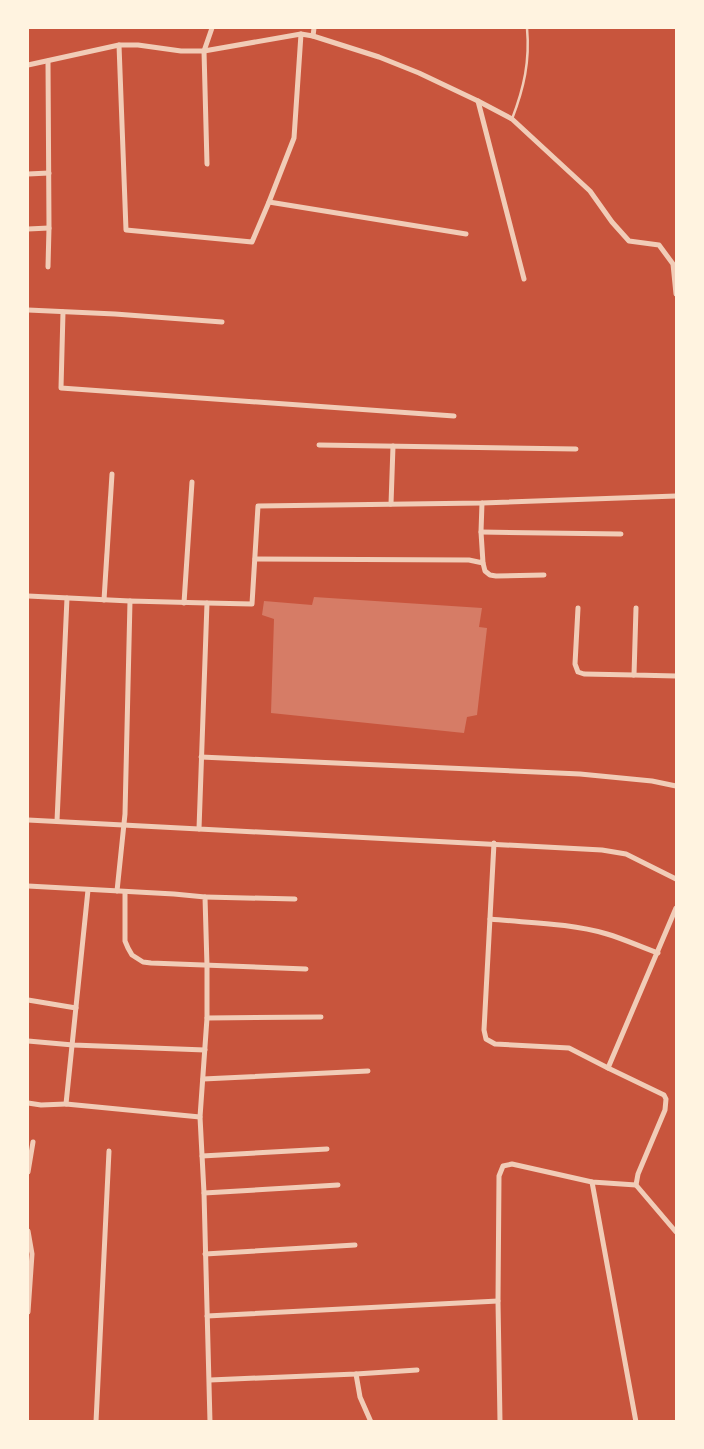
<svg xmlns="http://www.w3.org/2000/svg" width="704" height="1449" font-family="Arial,sans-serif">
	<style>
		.building { fill: #d67c66 }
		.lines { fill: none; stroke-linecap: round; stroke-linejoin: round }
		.service { stroke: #f1ccb7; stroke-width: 2.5 }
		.minor { stroke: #f1ccb7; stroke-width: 5 }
	</style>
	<rect width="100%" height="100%" fill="#c8553d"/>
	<polygon class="building" points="314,597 482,608 479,627 487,628 477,715 467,717 464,733 271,713 274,619 262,615 264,601 312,605"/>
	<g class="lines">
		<path class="service" d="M512 119C524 88 530 61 527 28"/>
		<g class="minor">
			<polyline points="313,36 314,28"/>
			<polyline points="119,45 126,230 252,242 269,202 294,138 301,34"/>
			<polyline points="48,61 49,228 48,267"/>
			<polyline points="28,65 119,45 138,45 181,51 204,51 301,34 313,36 379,57 419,73 478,101 512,119 590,191 612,222 629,241 659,245 673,264 676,294"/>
			<polyline points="478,101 524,279"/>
			<polyline points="207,164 204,51 212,28"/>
			<polyline points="28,174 49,173"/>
			<polyline points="269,202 466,234"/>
			<polyline points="28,229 49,228"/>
			<polyline points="28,310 115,314 222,322"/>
			<polyline points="63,312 61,388 454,416"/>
			<polyline points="319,445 576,449"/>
			<polyline points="391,504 393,446"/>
			<polyline points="481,532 621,534"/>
			<polyline points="255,559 469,560 483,563 481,532 482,503"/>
			<polyline points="483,563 485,571 490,575 496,576 544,575"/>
			<polyline points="28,596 130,601"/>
			<polyline points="104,600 112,474"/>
			<polyline points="184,603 192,482"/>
			<polyline points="207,603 252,604 258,506 482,503 676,496"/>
			<polyline points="578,608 575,664 578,672 584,674 634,675"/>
			<polyline points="636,608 634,675 676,676"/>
			<polyline points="201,757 580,774 652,781 676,786"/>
			<polyline points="28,820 199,829"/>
			<polyline points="57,821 67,598"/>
			<polyline points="494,843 484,1030 486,1039 495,1044 569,1048 608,1068 664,1095 666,1099 665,1110 638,1174 636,1185 676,1232"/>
			<polyline points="28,886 174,894 205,897 207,966 207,1018 200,1117 204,1193 210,1422"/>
			<polyline points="88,890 66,1104 200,1117"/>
			<polyline points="117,891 125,814 130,601 207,603 199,829 602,850 626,854 676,879"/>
			<polyline points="125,892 125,941 128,948 132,955 143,962 151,963 306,969"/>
			<polyline points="205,897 295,899"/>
			<path d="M490 919C529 923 569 923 607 934 624 939 641 947 658 953"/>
			<polyline points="28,1000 76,1008"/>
			<polyline points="207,1018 321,1017"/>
			<polyline points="28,1041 73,1045 205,1050"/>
			<polyline points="608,1068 676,908"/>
			<polyline points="203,1079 368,1071"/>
			<polyline points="28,1103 41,1105 66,1104"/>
			<polyline points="202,1156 327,1149"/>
			<polyline points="28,1172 33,1142"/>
			<polyline points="592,1182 636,1422"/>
			<polyline points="204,1193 338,1185"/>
			<polyline points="28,1231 32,1254 28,1312"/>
			<polyline points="205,1254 355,1245"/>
			<polyline points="207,1316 498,1301"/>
			<polyline points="356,1374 360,1397 371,1422"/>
			<polyline points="210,1380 356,1374 417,1370"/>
			<polyline points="96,1422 109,1151"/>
			<polyline points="500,1422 498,1301 499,1176 503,1166 512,1164 592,1182 636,1185"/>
		</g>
	</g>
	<rect width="704" height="1449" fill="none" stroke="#fff3e0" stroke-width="58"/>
</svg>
